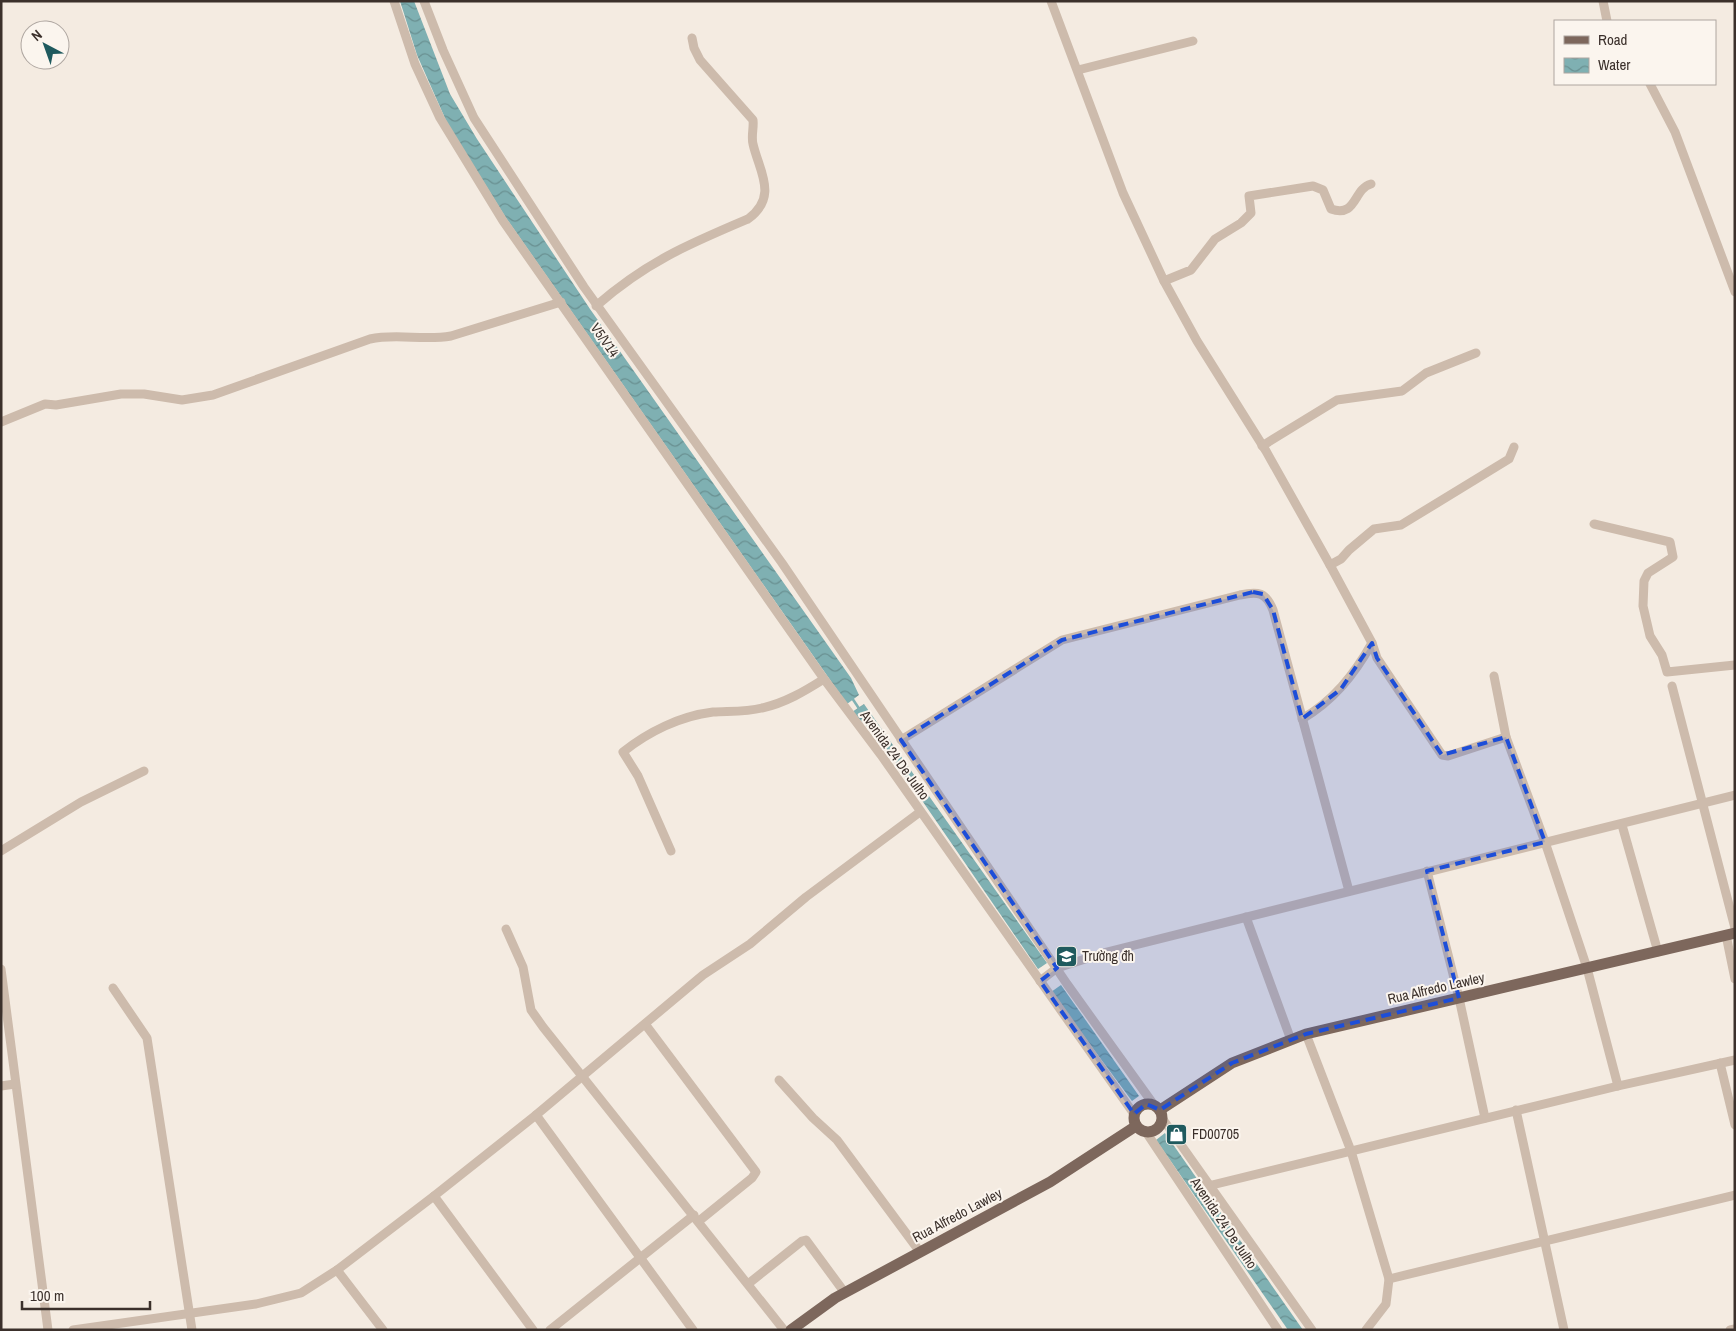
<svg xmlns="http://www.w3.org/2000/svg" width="1736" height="1331" font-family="'Archivo Narrow',sans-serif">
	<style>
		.water { fill: url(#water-waves) }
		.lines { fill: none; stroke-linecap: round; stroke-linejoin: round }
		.stream { stroke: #7fb0b2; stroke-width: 2.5 }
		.minor { stroke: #cdbbac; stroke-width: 9 }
		.major { stroke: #7d675c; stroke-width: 11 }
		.marked { fill: #1d4ed8; fill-opacity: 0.2; stroke: #1d4ed8; stroke-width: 4; stroke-dasharray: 10 6; stroke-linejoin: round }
		.labels { text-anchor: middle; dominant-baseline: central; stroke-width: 4; stroke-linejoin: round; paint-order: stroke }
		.street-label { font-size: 14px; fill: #3b302b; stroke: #fbf5ee }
		.poi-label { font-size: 14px; fill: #3b302b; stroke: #fbf5ee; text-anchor: start }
	</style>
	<defs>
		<pattern id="water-waves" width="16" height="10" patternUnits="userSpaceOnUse" patternTransform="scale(1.25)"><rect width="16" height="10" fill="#7fb0b2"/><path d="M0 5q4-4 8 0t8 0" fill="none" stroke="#699091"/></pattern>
	</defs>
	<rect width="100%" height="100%" fill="#f4ebe1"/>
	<g class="water">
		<polygon points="400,1 414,1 450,94 477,139 590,309 851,678 859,695 847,704 506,218 448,125 417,55"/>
		<polygon points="864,704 1047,963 1038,969 879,738 852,712"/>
		<polygon points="1061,985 1139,1096 1132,1101 1051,992"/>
		<polygon points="1165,1133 1303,1330 1288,1330 1156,1140"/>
	</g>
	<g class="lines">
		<polyline class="stream" points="852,698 860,710"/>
		<g class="minor">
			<polyline points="394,1 415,64 440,118 503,221 824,679"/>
			<polyline points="424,1 443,50 474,118 584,287 782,563 1067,984 1154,1105"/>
			<polyline points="1051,1 1123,193 1164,281 1197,341 1266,451 1330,565 1372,643 1377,658 1442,755 1448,756 1506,737"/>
			<polyline points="1603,1 1607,21"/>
			<polyline points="1078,70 1193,41"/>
			<polyline points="1650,84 1675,132 1735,292"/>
			<path d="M1164 281 1191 270 1215 239 1241 223 1251 213 1249 196 1313 186 1323 190 1331 209C1357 218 1353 189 1371 184"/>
			<path d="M596 306C646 262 689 244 748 219 779 196 759 171 753 144 751 136 754 128 753 120L700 60 694 48 692 38"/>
			<path d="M1 422 45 404 56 405 121 394H144L182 400 213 395 370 339C397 333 423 341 451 336L561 302"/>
			<polyline points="1262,446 1337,400 1402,391 1426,373 1476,353"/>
			<polyline points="1594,524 1670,542 1673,557 1648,573 1644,581 1643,606 1650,636 1662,655 1667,672 1735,665"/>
			<polyline points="1330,565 1341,559 1349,550 1374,529 1401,525 1509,459 1514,447"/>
			<polyline points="1494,676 1506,737 1545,842 1587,968 1618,1086"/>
			<polyline points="1672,686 1735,928"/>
			<path d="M1302 719C1333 701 1354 675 1372 643"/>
			<path d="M901 740 1062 640 1240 595C1258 591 1266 592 1273 610L1349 891"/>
			<polyline points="1622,825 1658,952"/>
			<polyline points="1,851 81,802 144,771"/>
			<path d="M671 851 638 776 623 752C648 732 680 716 713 712 729 711 746 712 762 708 785 703 805 691 824 679L881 755 1134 1114"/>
			<polyline points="1427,871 1459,998 1485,1118"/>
			<polyline points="1246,917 1291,1040"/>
			<polyline points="506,929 523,967 531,1010 543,1027 784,1330"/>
			<polyline points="1726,935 1735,979"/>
			<polyline points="1,969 48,1330"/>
			<polyline points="1040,981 1057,968 1107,952 1735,795"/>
			<polyline points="113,988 147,1038 192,1330"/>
			<polyline points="645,1024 756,1172 752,1178 699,1221"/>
			<polyline points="1306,1034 1351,1151 1389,1279 1386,1304 1366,1330"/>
			<polyline points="1720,1063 1735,1125"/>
			<polyline points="779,1080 813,1118 837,1140 920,1252"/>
			<polyline points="1,1086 15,1084"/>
			<polyline points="1516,1110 1564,1330"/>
			<polyline points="536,1115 693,1330"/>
			<polyline points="1162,1118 1312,1330"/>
			<polyline points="1146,1132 1278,1330"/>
			<polyline points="1212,1185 1618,1086 1735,1060"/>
			<polyline points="434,1196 533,1330"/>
			<polyline points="337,1270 383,1330"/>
			<polyline points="1389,1279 1735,1195"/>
			<polyline points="748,1284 802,1241 806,1240 845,1293"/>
			<polyline points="73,1330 256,1304 301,1293 337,1270 434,1196 536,1115 703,975 750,944 806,897 920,812"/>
			<polyline points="550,1330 694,1215"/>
			<polyline points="1730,1330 1735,1329"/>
		</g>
		<g class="major">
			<circle cx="1148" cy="1118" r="14"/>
			<polyline points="1160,1110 1232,1063 1306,1034 1735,933"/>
			<polyline points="791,1330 835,1298 1050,1182 1136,1126"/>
		</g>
	</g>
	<path class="marked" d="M1253 592 1263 594 1273 610 1302 719 1341 689 1372 643 1377 658 1442 755 1506 737 1545 842 1427 871 1459 998 1306 1034 1232 1063 1160 1110 1146 1104 1134 1114 1040 981 1057 968 901 740 1062 640Z"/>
	<defs>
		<symbol id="university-square" viewBox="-11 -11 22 22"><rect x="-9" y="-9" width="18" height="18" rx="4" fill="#1f5a5e" stroke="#fbf5ee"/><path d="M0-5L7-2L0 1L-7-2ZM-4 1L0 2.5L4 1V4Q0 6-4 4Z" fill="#fff"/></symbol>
		<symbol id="shop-square" viewBox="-11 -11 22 22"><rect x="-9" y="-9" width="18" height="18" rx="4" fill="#1f5a5e" stroke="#fbf5ee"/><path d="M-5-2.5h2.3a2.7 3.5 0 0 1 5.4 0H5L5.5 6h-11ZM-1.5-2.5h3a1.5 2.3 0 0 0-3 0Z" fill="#fff"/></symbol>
	</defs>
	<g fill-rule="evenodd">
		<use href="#university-square" x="1054" y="944" width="25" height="25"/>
		<use href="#shop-square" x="1164" y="1122" width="25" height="25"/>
	</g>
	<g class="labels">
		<g class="street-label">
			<text transform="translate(605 340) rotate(55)">V5/V14</text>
			<text transform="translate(895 755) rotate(54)">Avenida 24 De Julho</text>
			<text transform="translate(1436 988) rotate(-13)">Rua Alfredo Lawley</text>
			<text transform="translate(957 1215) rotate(-28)">Rua Alfredo Lawley</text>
			<text transform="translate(1224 1223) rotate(56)">Avenida 24 De Julho</text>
		</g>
		<g class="poi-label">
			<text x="1082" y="956">Trường đh</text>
			<text x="1192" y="1134">FD00705</text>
		</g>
	</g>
	<rect width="1736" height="1331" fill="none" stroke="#3b302b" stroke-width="5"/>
	<rect x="1554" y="20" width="162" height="65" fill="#fbf5ee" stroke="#aea6a0"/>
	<rect x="1564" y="36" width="25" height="8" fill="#7d675c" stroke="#aea6a0"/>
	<text x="1598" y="45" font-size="15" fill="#3b302b">Road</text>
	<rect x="1564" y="58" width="25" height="15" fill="url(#water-waves)" stroke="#aea6a0"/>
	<text x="1598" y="70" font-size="15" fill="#3b302b">Water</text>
	<g transform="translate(45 45) rotate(319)"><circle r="24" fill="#fbf5ee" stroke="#aea6a0"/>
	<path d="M0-4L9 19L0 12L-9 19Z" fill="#1f5a5e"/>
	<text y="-8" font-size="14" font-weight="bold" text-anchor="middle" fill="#3b302b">N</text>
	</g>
	<path d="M22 1301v8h128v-8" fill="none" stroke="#3b302b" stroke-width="2.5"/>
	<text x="30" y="1301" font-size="15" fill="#3b302b" stroke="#fbf5ee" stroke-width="4" paint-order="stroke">100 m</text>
</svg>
